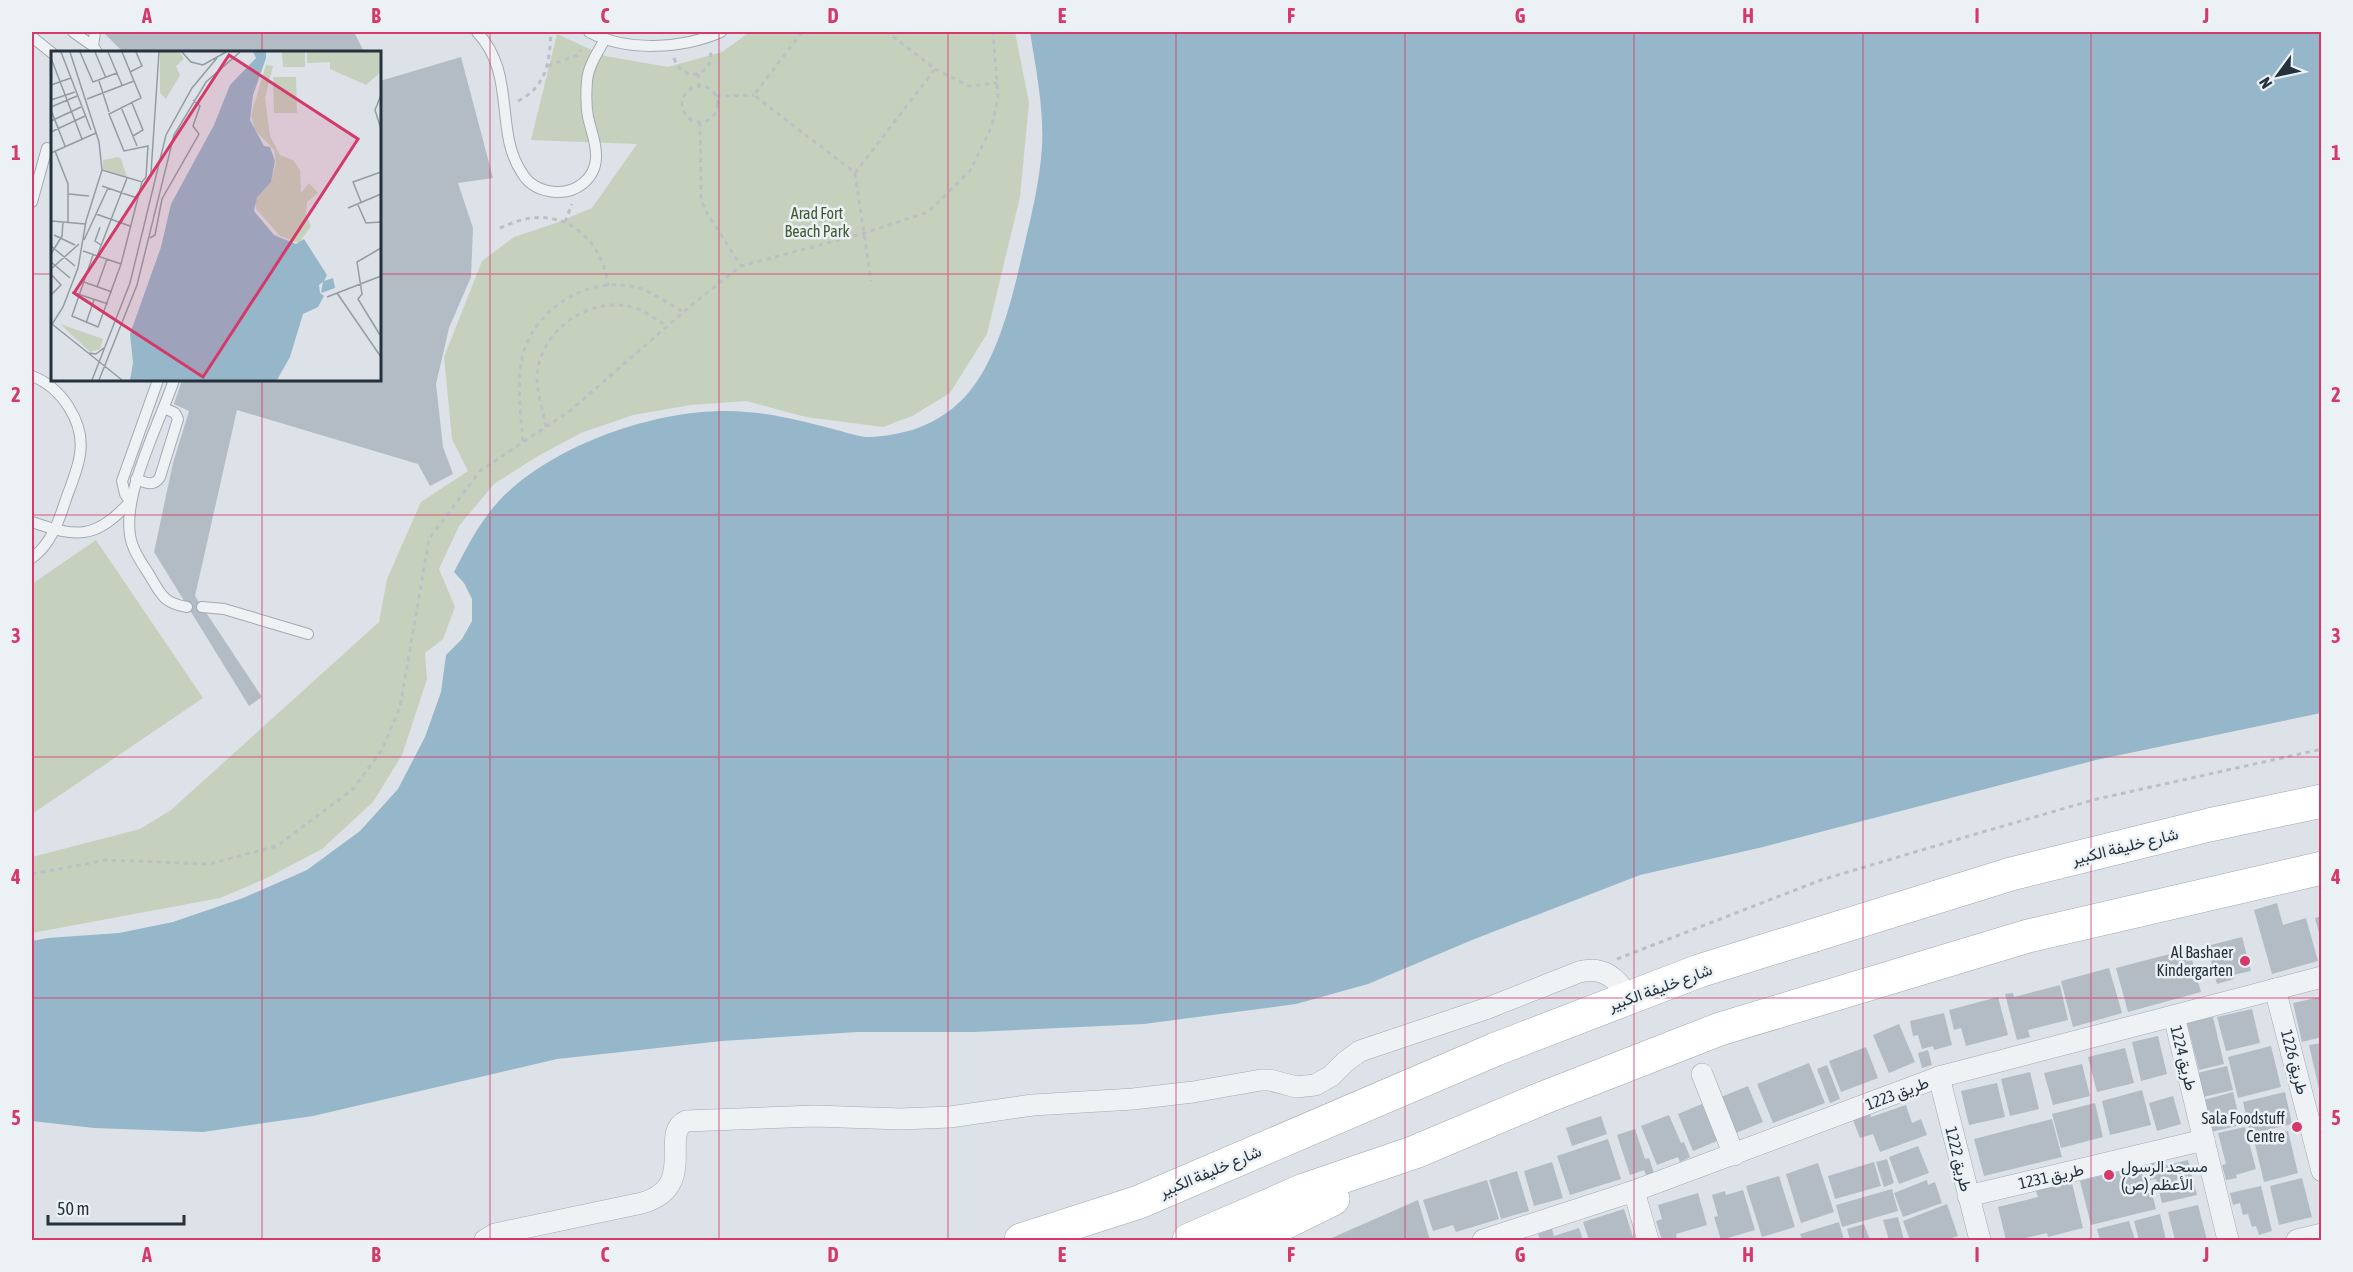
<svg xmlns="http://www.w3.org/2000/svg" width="2353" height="1272" font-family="'Asap Condensed',Vazirmatn,sans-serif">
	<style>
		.green { fill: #c5d1bc }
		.water { fill: #95b7c9 }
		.building { fill: #b3bcc4 }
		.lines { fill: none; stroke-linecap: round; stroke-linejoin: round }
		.lane-casing { stroke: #a1aab1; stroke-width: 12 }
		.street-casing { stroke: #a1aab1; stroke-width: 22 }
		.primary-casing { stroke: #9ba8b3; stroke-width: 34 }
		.path { stroke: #bac0c5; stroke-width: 3; stroke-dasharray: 4.5 4.5; stroke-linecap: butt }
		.lane { stroke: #eff2f5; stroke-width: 10 }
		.street { stroke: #eff2f5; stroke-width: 21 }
		.primary { stroke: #fff; stroke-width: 33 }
		.grid { fill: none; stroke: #d4396a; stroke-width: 1.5; stroke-opacity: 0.55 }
		.poi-dot { fill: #d4396a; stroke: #ebf1f5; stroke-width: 2 }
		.labels { text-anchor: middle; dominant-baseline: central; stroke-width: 5; stroke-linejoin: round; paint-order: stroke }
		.park-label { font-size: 16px; fill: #405a32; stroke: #ebf1f5 }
		.street-label { font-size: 16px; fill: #25323e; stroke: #ebf1f5 }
		.poi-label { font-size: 16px; fill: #25323e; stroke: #ebf1f5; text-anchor: end }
		.inset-road { fill: none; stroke: #939ca3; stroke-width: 1.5 }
		.view { fill: #d4396a; fill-opacity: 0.15; stroke: #d4396a; stroke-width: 3 }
		.inset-edge { fill: none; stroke: #25323e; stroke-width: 3 }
		.neatline { fill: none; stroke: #d4396a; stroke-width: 2 }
		.grid-label { font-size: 20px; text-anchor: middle; font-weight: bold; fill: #d4396a }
	</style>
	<rect width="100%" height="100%" fill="#dce2e7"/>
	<g class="green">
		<polygon points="750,32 1015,32 1029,103 1020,197 987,334 950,393 912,416 883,427 806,417 746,401 691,405 633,415 581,433 538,456 494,484 459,526 439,569 455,607 443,639 425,653 427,679 402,755 373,802 322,849 267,878 220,898 32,933 32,857 140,829 171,810 379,622 387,579 421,502 468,471 452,439 444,357 482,261 514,237 556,223 592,208 637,144 531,140 557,34 605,56 668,67 722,52"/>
		<polygon points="96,540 203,698 32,814 32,584"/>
	</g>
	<path class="water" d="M1030 32H2321V713L2096 760 1763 847 1640 875 1472 940 1368 984 1296 1004 1144 1024 973 1032H857L722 1041 557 1059 313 1116 203 1132 94 1128 32 1121V941L48 938 119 933 173 922 243 898 307 870 360 831 398 789 425 737 441 692 446 655 462 639 472 621V599L464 583 454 572C467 547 479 523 498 502 552 443 668 404 747 412 775 414 805 422 833 429 843 431 855 436 866 437 877 437 893 435 904 432 928 427 954 411 969 392 1001 354 1015 286 1026 238 1033 209 1040 178 1042 147 1044 109 1036 69 1030 32Z"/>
	<g class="building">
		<polygon points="103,32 354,32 364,52 123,52"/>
		<polygon points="461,57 493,178 458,183 473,228 471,277 449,328 436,384 443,447 453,474 430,486 418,464 237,410 195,596 262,697 249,706 154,552 173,463 189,411 174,404 182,380 380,380 380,81"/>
		<polygon points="2277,903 2283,925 2306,918 2318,961 2272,974 2254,910"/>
		<polygon points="2322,916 2322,940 2321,940 2315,918"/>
		<polygon points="2242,937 2251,971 2233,975 2234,979 2217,984 2207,946"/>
		<polygon points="2189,949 2201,992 2128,1012 2116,968"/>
		<polygon points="2109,968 2122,1013 2073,1027 2061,981"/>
		<polygon points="2060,985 2068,1020 2028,1030 2030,1037 2017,1040 2005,994 2013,993 2014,997"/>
		<polygon points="1998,997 2008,1035 1966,1046 1961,1028 1954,1030 1949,1010"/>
		<polygon points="2320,997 2322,1037 2302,1042 2293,1003"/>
		<polygon points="2252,1009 2260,1043 2226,1051 2217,1017"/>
		<polygon points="1944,1013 1952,1045 1934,1050 1933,1046 1922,1049 1918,1035 1913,1036 1910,1021"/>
		<polygon points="2213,1017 2224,1064 2199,1070 2187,1023"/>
		<polygon points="1899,1024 1915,1062 1889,1073 1873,1035"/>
		<polygon points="2158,1036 2167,1074 2141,1081 2132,1042"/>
		<polygon points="2322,1043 2322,1088 2319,1089 2309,1045"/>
		<polygon points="2271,1046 2281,1087 2238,1098 2228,1057"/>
		<polygon points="1866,1047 1878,1078 1841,1092 1829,1061"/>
		<polygon points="2125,1048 2134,1083 2097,1092 2088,1057"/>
		<polygon points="1928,1050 1932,1065 1922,1068 1918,1053"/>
		<polygon points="1809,1063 1825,1103 1773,1123 1757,1084"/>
		<polygon points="2082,1064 2090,1096 2053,1105 2044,1073"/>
		<polygon points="1827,1065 1840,1099 1830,1103 1817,1069"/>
		<polygon points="2227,1066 2233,1090 2203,1097 2197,1073"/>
		<polygon points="2030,1072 2039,1109 2010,1116 2001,1079"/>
		<polygon points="1997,1083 2005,1117 1969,1125 1961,1091"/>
		<polygon points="1748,1086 1763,1122 1736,1133 1721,1097"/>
		<polygon points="2142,1090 2151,1125 2110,1135 2102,1101"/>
		<polygon points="2233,1092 2241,1125 2211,1132 2204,1100"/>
		<polygon points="2285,1092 2292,1124 2250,1134 2243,1102"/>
		<polygon points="2173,1096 2181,1124 2157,1131 2149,1103"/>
		<polygon points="2095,1103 2103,1137 2061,1148 2052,1114"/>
		<polygon points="1702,1104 1717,1141 1693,1151 1678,1114"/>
		<polygon points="1906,1105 1912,1123 1921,1119 1927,1135 1880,1152 1873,1134 1860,1138 1853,1120 1870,1114 1871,1117"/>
		<polygon points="1669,1115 1681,1143 1684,1142 1690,1157 1680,1162 1678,1157 1657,1165 1641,1126"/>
		<polygon points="1601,1116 1607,1134 1572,1146 1566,1128"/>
		<polygon points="2052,1119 2062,1157 1984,1176 1974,1139"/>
		<polygon points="2245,1127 2256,1169 2236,1175 2237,1178 2226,1180 2222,1165 2226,1164 2218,1133"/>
		<polygon points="1635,1129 1645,1159 1649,1158 1654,1173 1646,1175 1644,1170 1630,1175 1617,1135"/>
		<polygon points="2288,1131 2298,1173 2264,1182 2254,1140"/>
		<polygon points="1608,1139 1621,1179 1570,1195 1557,1156"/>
		<polygon points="1918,1146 1929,1173 1899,1184 1889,1157"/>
		<polygon points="1887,1159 1894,1183 1884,1187 1876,1162"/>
		<polygon points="2188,1160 2197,1195 2162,1203 2156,1179 2150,1180 2146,1163 2154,1161 2155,1168"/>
		<polygon points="1552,1162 1563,1198 1534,1206 1524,1171"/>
		<polygon points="1874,1162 1881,1186 1835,1199 1828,1176"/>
		<polygon points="1818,1163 1834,1212 1801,1223 1786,1174"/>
		<polygon points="2145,1165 2156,1209 2091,1225 2080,1181"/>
		<polygon points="1517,1171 1529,1211 1501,1219 1489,1180"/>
		<polygon points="1779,1176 1795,1227 1762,1237 1746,1186"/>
		<polygon points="2302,1178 2312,1217 2279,1225 2270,1186"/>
		<polygon points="2071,1179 2083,1228 2048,1237 2047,1233 2017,1240 2006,1240 1998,1207 2038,1197 2035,1188"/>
		<polygon points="1487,1180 1499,1219 1456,1232 1453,1225 1433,1231 1423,1200"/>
		<polygon points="1927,1180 1928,1185 1935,1182 1942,1203 1903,1217 1894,1193"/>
		<polygon points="2261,1186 2272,1231 2259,1235 2256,1226 2252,1227 2248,1214 2243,1215 2240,1203 2233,1205 2230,1193"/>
		<polygon points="1892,1189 1898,1211 1842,1227 1836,1205"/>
		<polygon points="1743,1190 1755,1230 1721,1240 1714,1217 1718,1216 1712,1195 1725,1191 1726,1195"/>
		<polygon points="1698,1193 1707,1225 1676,1234 1677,1240 1662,1240 1656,1221 1662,1219 1658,1205"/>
		<polygon points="1418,1200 1430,1240 1327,1240"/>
		<polygon points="1947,1204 1958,1236 1945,1240 1910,1240 1903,1221"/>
		<polygon points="2198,1205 2207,1240 2175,1240 2168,1212"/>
		<polygon points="1624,1209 1634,1240 1589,1240 1583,1222"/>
		<polygon points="2160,1214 2166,1240 2139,1240 2134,1221"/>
		<polygon points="1898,1217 1904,1240 1889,1240 1883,1220"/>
		<polygon points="2129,1221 2135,1240 2100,1240 2097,1229"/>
		<polygon points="1839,1222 1844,1240 1802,1240 1800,1234"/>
		<polygon points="1864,1224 1870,1240 1850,1240 1847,1229"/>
		<polygon points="1579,1228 1583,1240 1540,1240 1538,1234 1552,1229 1554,1236"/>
	</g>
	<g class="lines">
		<defs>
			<g id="lane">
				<polyline points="73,32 93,46 97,52"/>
				<path d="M477 32C517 74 494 132 522 173 529 185 542 191 556 192 576 193 595 179 596 158 597 144 591 131 588 117 586 106 586 93 587 81 588 66 598 52 605 39"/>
				<path d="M589 32C627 52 682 49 721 32"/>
				<polyline points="32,37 52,53"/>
				<polyline points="93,46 95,32"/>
				<polyline points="32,202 47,148"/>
				<path d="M32 376C61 387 85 422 80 454 78 469 71 485 66 499 59 521 51 544 32 558"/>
				<path d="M174 380C160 422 123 492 130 535 132 550 142 563 150 576 161 595 164 603 187 607"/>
				<path d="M136 479C146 483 154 487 160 477L178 419 175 413 164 408"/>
				<polyline points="130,501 125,494 122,481 158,380"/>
				<path d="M32 522C78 538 95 539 130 502"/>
				<polyline points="202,607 224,609 308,634"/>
			</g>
			<g id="street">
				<polyline points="2275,989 2322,1171"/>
				<polyline points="2174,1016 2228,1240"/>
				<polyline points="1702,1074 1734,1155"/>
				<polyline points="1939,1077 1980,1240"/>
				<polyline points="1634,1191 1648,1240"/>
				<polyline points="1968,1196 2204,1140"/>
				<path d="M485 1240 495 1234 642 1203C699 1187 659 1133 686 1121L814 1116 901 1119 950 1117 1033 1105 1133 1099 1193 1092 1261 1080H1270L1296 1087 1315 1085 1331 1076 1345 1062 1360 1051 1488 1008 1579 972C1602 966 1618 977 1628 998"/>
				<polyline points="1483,1240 1634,1191 1939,1077 2322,977"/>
				<polyline points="2297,1240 2322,1234"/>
			</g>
			<g id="primary">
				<polyline points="1021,1240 1139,1202 1496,1049 1699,971 2011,874 2209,825 2322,801"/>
				<polyline points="1189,1240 1304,1190 1415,1152 1543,1098 1720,1029 2028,936 2322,868"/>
				<polyline points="1250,1240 1333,1199"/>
			</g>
		</defs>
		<use href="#lane" class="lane-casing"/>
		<use href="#street" class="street-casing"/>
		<use href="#primary" class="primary-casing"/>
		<g class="path">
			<polyline points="802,32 754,95 855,173 871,281"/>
			<path d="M674 58C678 70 685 75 698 74 708 69 713 62 710 50"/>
			<polyline points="548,66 578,55 581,50"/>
			<polyline points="935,69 969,86 997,83"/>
			<polyline points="698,74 699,85"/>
			<circle cx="700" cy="104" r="18"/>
			<polyline points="716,96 754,95"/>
			<path d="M518 101C548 85 549 62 551 32"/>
			<polyline points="700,122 701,199 705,210 741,266"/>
			<polyline points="855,173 935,69 887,32"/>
			<polyline points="565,222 572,204"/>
			<path d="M500 228C510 224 521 219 532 218 574 213 604 247 608 286"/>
			<path d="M546 427C543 411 537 393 537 377 539 331 588 296 632 307 644 310 657 320 668 327"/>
			<path d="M523 441C521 416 517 389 521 363 529 310 592 270 644 290 658 296 671 305 684 312"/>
			<polyline points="32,874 106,860 209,864 277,846 353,789 382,750 400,707 429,539 480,471 571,410 694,303 741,266 865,233 928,212 970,171 992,126 998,96 993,32"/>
			<polyline points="1617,959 1821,880 1979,833 2097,799 2322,749"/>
		</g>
		<use href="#lane" class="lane"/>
		<use href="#street" class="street"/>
		<use href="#primary" class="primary"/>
	</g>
	<path class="grid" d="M262 32V52M490 32V1240M719 32V1240M948 32V1240M1176 32V1240M1405 32V1240M1634 32V1240M1863 32V1240M2091 32V1240M32 274H52M380 274H2322M262 380V1240M32 515H2322M32 757H2322M32 998H2322"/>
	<g class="poi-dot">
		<circle cx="2245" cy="961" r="6"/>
		<circle cx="2297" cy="1127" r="6"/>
		<circle cx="2109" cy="1175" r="6"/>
	</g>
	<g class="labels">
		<g class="park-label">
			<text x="817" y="213">Arad Fort<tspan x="817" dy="18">Beach Park</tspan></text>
		</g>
		<g class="street-label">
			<text transform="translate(2125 846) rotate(-14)">شارع خليفة الكبير</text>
			<text transform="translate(1660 987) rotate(-20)">شارع خليفة الكبير</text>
			<text transform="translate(2184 1058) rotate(76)">طريق 1224</text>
			<text transform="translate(2295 1062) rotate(75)">طريق 1226</text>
			<text transform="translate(1897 1093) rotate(-21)">طريق 1223</text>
			<text transform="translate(1959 1159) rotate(76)">طريق 1222</text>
			<text transform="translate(1210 1171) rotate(-23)">شارع خليفة الكبير</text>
			<text transform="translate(2051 1176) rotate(-13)">طريق 1231</text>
		</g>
		<g class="poi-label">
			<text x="2233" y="952">Al Bashaer<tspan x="2233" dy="18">Kindergarten</tspan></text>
			<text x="2285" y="1118">Sala Foodstuff<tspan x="2285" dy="18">Centre</tspan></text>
			<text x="2121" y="1166" text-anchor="start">مسجد الرسول<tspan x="2121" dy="18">الأعظم (ص)</tspan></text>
		</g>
	</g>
	<g transform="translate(51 51)">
		<rect width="330" height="330" fill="#dce2e7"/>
		<path d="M109 1H129L133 8 125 15 129 24 115 48 109 42ZM231 1H254V16H232ZM256 1H330V21L315 34 279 18V11L256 12ZM215 14 222 15 214 47 219 85 229 104 242 109 249 119 250 142 258 132 267 142 256 151 255 164 260 175 248 192 229 185 205 158V149L220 131 225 112 223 99 204 79 200 64ZM222 26H245L246 62H223ZM67 106 70 108 76 126 52 118V109ZM9 273 52 288 49 298 39 301Z" fill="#c5d1bc"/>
		<path d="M202 1H215V7L202 44 199 69 213 95 219 96 224 110 220 131 206 147 203 160 223 184 245 193 253 188 276 224 273 230 282 227 284 237 270 242 272 231 268 234 269 242 273 245 267 256 252 263 239 306 226 329H79L82 312 79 283 110 196 120 153 163 74 179 34 205 7Z" fill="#95b7c9"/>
		<path class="inset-road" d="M10 1 40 79M29 1 42 31 66 22M44 1 55 27M57 1 71 34M131 1 140 11 152 14 175 1M0 7 31 88M79 21 91 15 85 1M48 30 58 61M0 34 20 27M330 44 324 59 330 78M36 48 83 30M0 49 24 41M81 52 92 79 82 85M0 56 26 45M70 56 86 95M0 59 14 95M0 70 30 56M0 81 34 65M4 100 17 133V171M0 102 45 82M51 119 91 131 95 126 97 95 73 100 58 63 90 47 71 1M100 122 108 1M0 135V175M51 135 86 147M18 143 38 145M310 151 302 131 330 121M307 154 315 172 330 171M297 157 330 143M45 163 79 175M1 170 34 173M49 176 44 190 50 194M3 184 24 194M99 187 104 184 111 148 148 83 142 75 149 55 142 49M33 189 57 137M0 195 24 215M32 200 70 213M0 203 11 185 12 171M42 204 21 265 47 276 70 213 91 131M46 205 76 127M0 211 19 227M0 218 28 193M0 223 10 234 0 244M33 231 61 241M46 236 56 208M21 241 57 253M286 242 330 306M276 246 330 225M35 272 43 249M1 273 71 329M0 275 12 256 27 217 35 170 51 119 48 91 19 1M329 284 307 248 311 243 306 211 330 197M37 302 45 303 54 296M41 329 79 232 115 84 141 37 166 7M48 329 86 234 123 84 155 31 189 1"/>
		<path class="view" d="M178 4 307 88 152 326 23 242Z"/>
		<rect width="330" height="330" class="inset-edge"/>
	</g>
	<rect width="2353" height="1272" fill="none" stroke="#ebf1f5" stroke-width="66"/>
	<g transform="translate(2278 75) rotate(237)" stroke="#ebf1f5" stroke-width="4.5" paint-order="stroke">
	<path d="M0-4.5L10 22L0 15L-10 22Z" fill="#25323e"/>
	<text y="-9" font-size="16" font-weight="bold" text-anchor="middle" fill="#25323e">N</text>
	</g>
	<path d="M48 1215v9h136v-9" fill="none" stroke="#25323e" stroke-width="3"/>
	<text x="57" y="1215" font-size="18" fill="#25323e" stroke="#ebf1f5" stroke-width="4.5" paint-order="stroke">50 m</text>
	<rect x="33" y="33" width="2287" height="1206" class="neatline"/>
	<g class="grid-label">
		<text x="147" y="23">A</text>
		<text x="376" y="23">B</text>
		<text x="605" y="23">C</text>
		<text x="833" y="23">D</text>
		<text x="1062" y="23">E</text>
		<text x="1291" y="23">F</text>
		<text x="1520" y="23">G</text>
		<text x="1748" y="23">H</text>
		<text x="1977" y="23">I</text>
		<text x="2206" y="23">J</text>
		<text x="16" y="160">1</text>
		<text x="2336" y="160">1</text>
		<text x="16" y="402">2</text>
		<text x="2336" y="402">2</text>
		<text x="16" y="643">3</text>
		<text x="2336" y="643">3</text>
		<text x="16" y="884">4</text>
		<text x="2336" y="884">4</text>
		<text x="16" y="1125">5</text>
		<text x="2336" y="1125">5</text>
		<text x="147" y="1262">A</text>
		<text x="376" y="1262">B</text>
		<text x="605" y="1262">C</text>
		<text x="833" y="1262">D</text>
		<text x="1062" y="1262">E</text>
		<text x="1291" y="1262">F</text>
		<text x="1520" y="1262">G</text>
		<text x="1748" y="1262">H</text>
		<text x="1977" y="1262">I</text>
		<text x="2206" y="1262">J</text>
	</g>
</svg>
